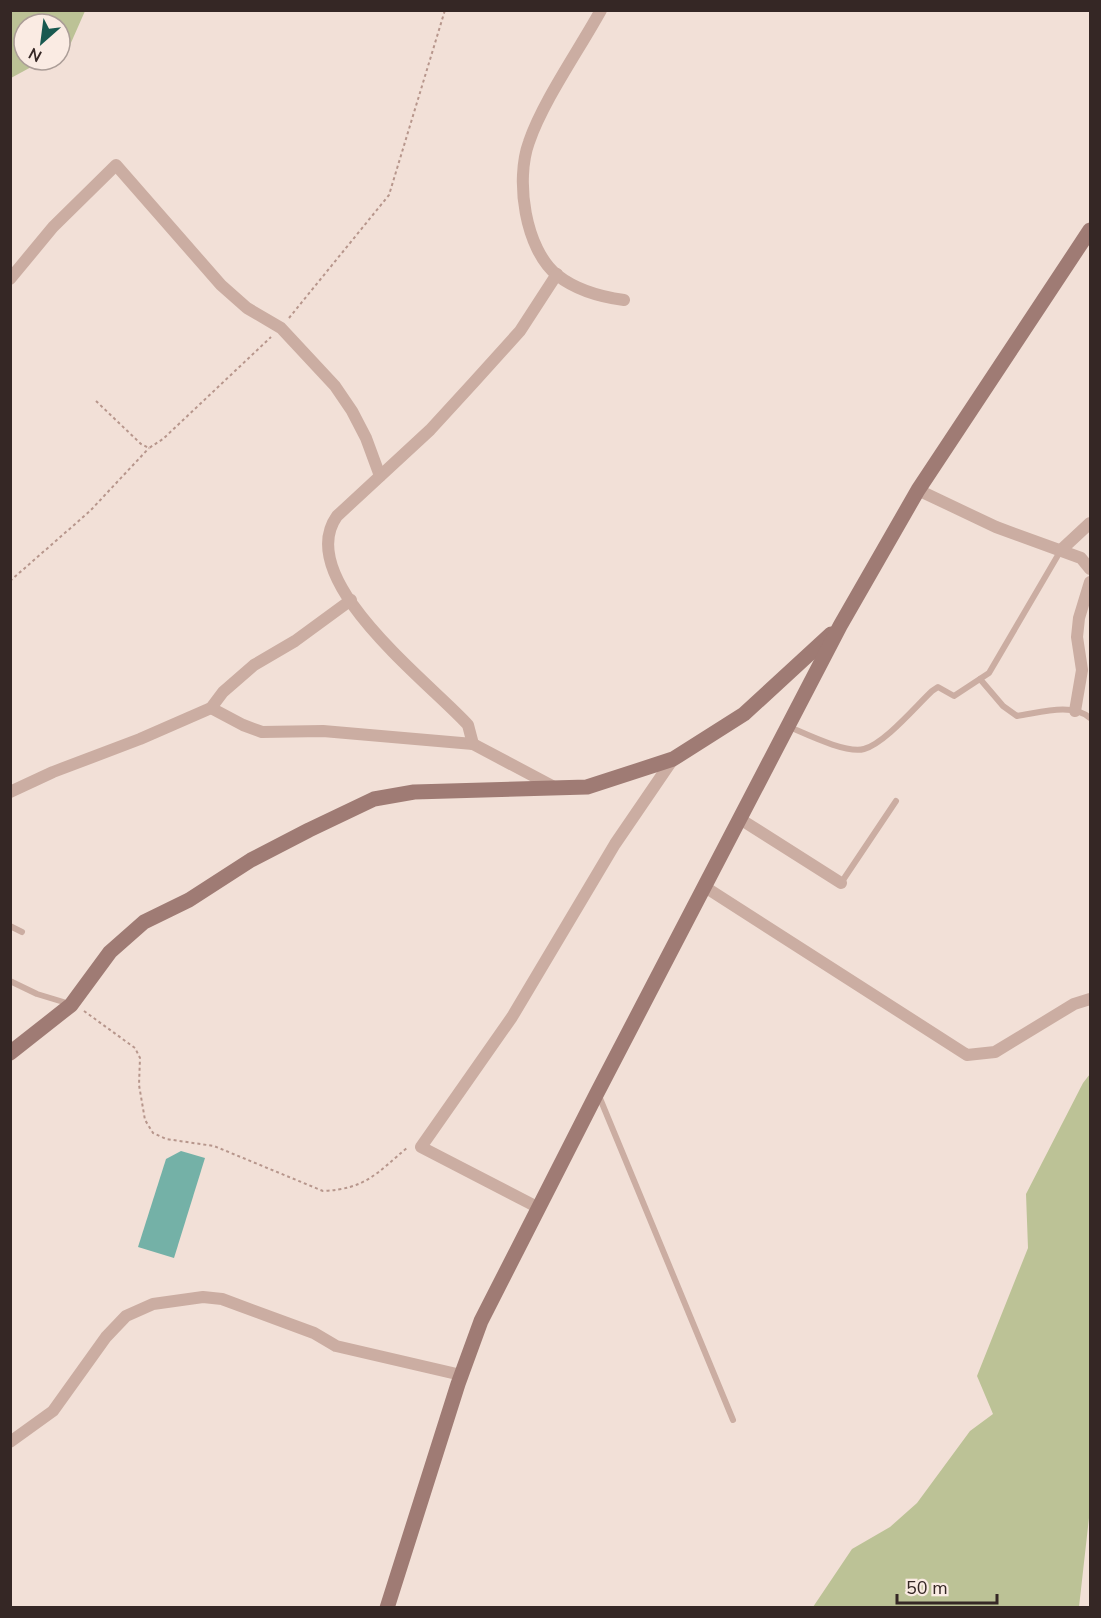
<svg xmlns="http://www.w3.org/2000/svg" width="1101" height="1618" font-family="'Nunito Sans',sans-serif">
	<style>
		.green { fill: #bcc296 }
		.water { fill: #74b1a7 }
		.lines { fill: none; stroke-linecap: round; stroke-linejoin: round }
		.path { stroke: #b7968c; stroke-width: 2; stroke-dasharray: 3 3; stroke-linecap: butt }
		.lane { stroke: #cbada2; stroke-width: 6 }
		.street { stroke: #cbada2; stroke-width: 12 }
		.secondary { stroke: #9f7b74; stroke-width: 15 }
	</style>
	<rect width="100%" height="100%" fill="#f2e0d7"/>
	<g class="green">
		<polygon points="11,10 85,10 85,11 70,45 60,51 60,24 24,24 24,60 44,60 11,78"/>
		<polygon points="1090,1074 1090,1509 1079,1607 813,1607 852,1549 890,1527 917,1503 970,1431 993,1414 977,1376 1028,1248 1026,1194 1083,1083"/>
	</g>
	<polygon class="water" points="181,1151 205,1158 174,1258 138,1247 166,1159"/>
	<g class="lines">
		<g class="path">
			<polyline points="289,318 389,195 445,10"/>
			<polyline points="96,401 141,444 149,448 163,439 271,337"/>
			<polyline points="10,581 90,511 149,448"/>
			<path d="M84 1011 135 1048 140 1058 139 1085 145 1120 153 1133 166 1139 214 1146 323 1191C366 1189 377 1173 408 1147"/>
		</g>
		<g class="lane">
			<path d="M980 679 1003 706 1017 716C1039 713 1072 702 1090 718"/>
			<path d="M787 726C804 733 846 754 864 749 885 743 915 707 932 691L938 687 954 696 989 673 1061 550"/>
			<polyline points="841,883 896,801"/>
			<polyline points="10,926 22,932"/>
			<polyline points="10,981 37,994 70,1004"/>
			<polyline points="599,1096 733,1420"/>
		</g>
		<g class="street">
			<path d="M601 10C579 50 543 101 529 142 515 180 525 249 557 275 576 290 601 297 624 300"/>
			<polyline points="10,279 53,227 116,165 221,285 247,308 281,328 335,386 352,411 366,438 380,476"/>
			<polyline points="918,490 996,527 1081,558 1090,569"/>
			<polyline points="1061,550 1090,523"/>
			<polyline points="211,708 243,725 262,732 323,731 473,744 556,788"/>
			<polyline points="1075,711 1082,670 1077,637 1079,618 1090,582"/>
			<path d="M473 744 468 725C429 682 292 579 337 516L430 430 474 382 520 331 557 274"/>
			<polyline points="10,792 53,772 140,739 211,708 223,692 254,665 295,641 351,600"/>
			<polyline points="740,819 841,883"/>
			<polyline points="705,887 967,1055 995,1052 1074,1004 1090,999"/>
			<polyline points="539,1208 421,1147 512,1017 615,844 673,759"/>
			<polyline points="10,1442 53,1411 106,1337 126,1316 153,1304 203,1297 222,1299 314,1333 336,1346 461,1375"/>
		</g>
		<g class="secondary">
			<polyline points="10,1053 71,1005 110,952 144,922 189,900 251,860 309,830 374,799 414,792 587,787 673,759 744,714 831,634"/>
			<polyline points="387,1608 458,1384 481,1321 597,1093 840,626 918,490 1090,230"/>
		</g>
	</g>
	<rect width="1101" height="1618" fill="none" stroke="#352725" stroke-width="24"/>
	<g transform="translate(42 42) rotate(208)"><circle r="28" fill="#faebe3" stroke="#ab9d97" stroke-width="1.5"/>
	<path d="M0-4.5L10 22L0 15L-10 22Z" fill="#185950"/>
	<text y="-9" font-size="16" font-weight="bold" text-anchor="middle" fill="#352725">N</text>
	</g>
	<path d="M897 1594v9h100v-9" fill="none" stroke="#352725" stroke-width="3"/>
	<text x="906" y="1594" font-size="18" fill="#352725" stroke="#faebe3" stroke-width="4.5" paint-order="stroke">50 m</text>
</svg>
